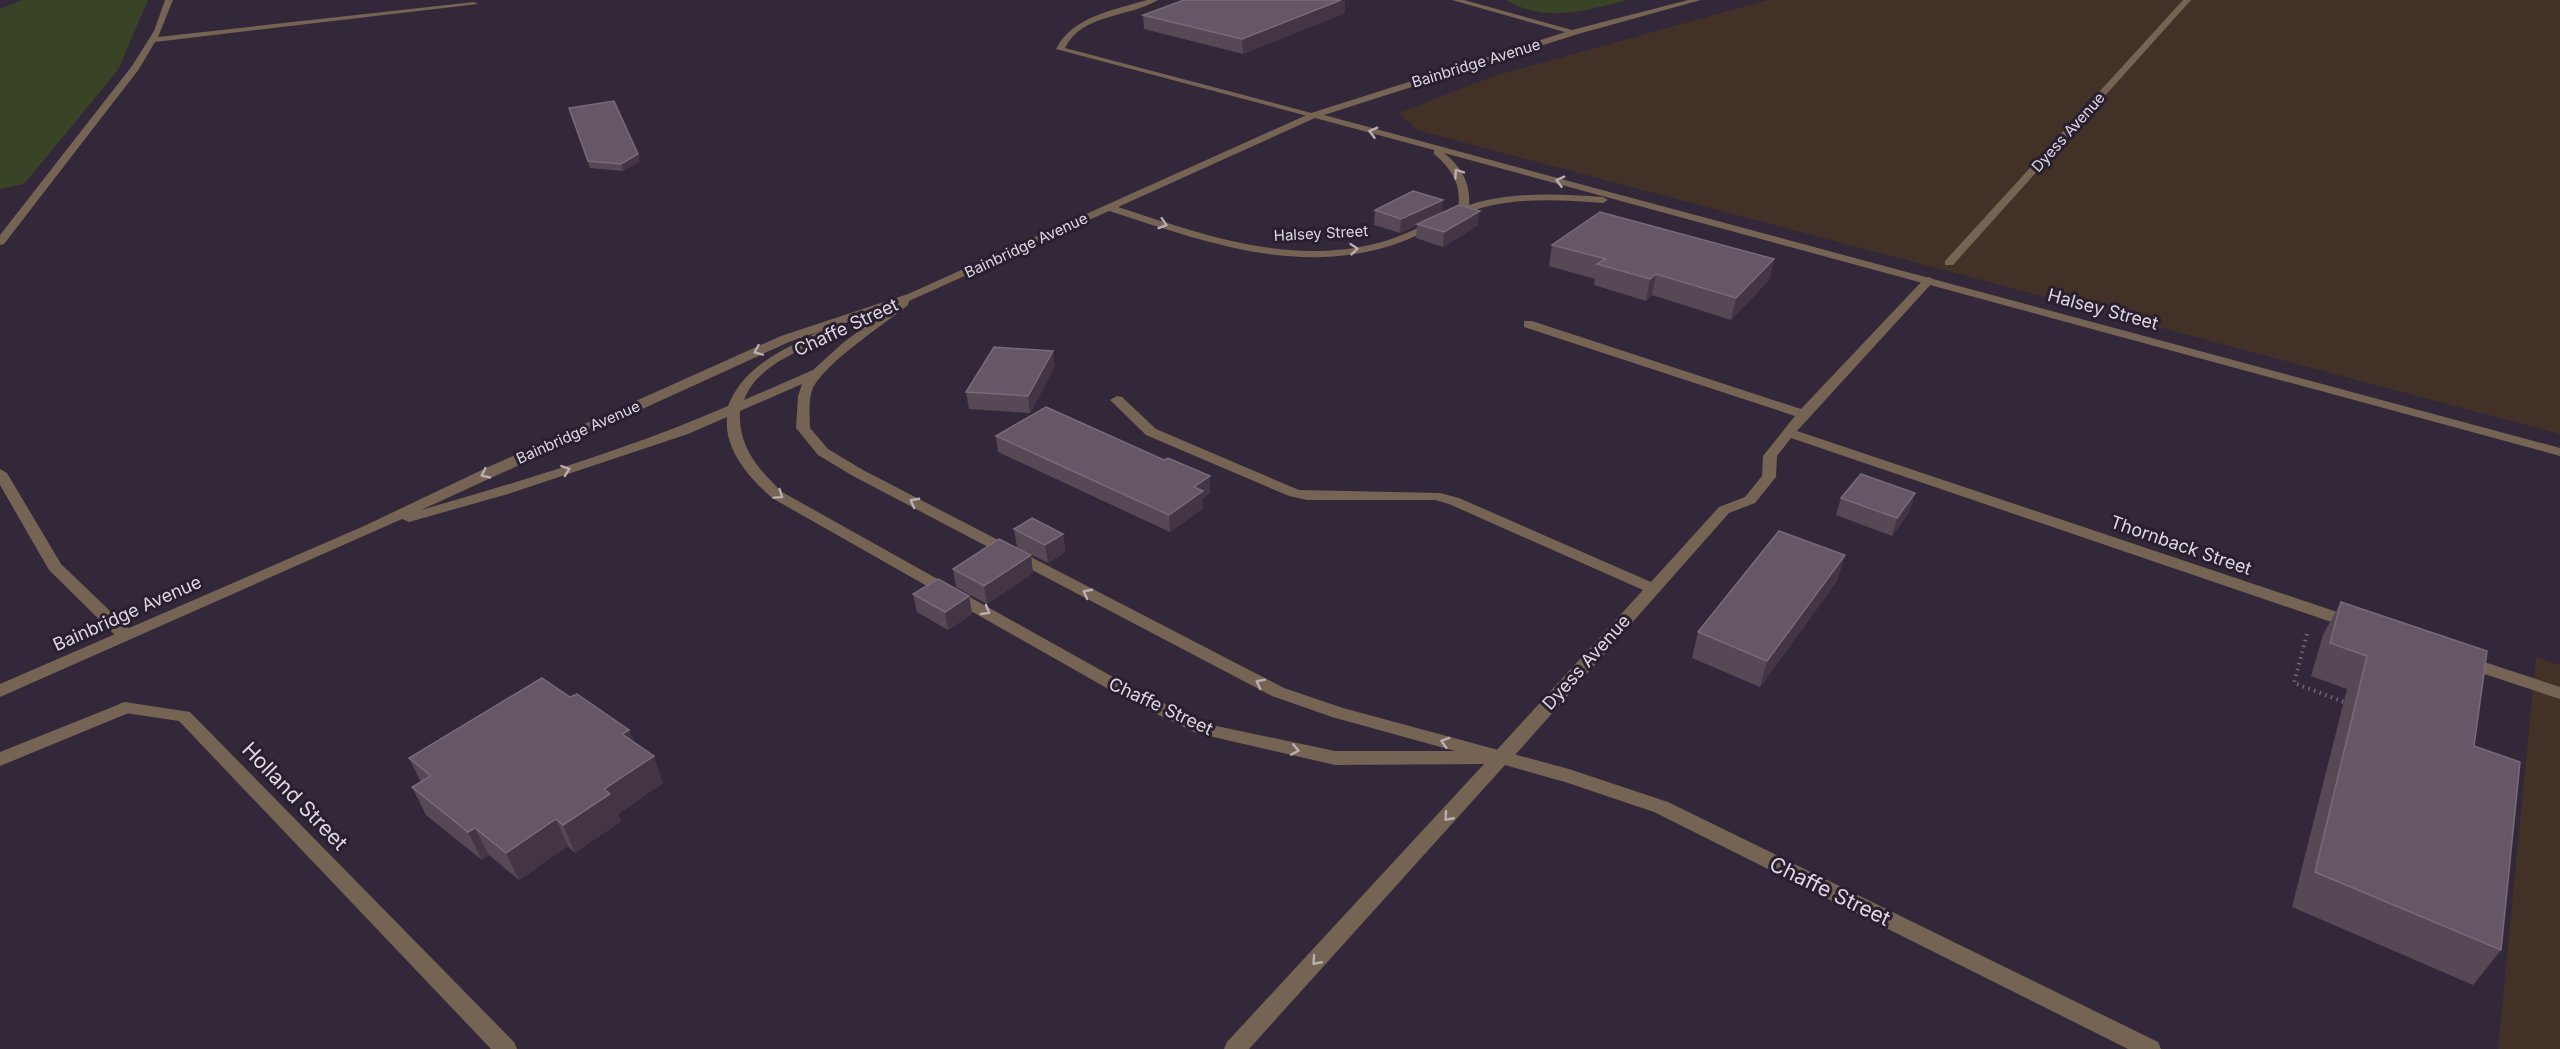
<svg xmlns="http://www.w3.org/2000/svg" width="2560" height="1049" font-family="Inter,sans-serif">
	<style>
		.industrial { fill: #413126 }
		.green { fill: #384425 }
		.lines { fill: none; stroke-linecap: round; stroke-linejoin: round }
		.path { stroke: #716877; stroke-width: 4; stroke-dasharray: 1.5 4.5; stroke-linecap: butt }
		.lane { fill: #756354; fill-rule: evenodd }
		.street { fill: #756354; fill-rule: evenodd }
		.wall { fill: #574856 }
		.shaded-wall { fill: #433544 }
		.building { fill: #665766; stroke: #786b79; stroke-width: 1.5 }
		.oneway { stroke: #b9aeb0 }
		.labels { text-anchor: middle; dominant-baseline: central; stroke-width: 6; stroke-linejoin: round; paint-order: stroke }
		.far-street-label { font-size: 15px; fill: #ded7e2; stroke: #291f2f }
		.street-label { font-size: 18px; fill: #ded7e2; stroke: #291f2f }
		.near-street-label { font-size: 21px; fill: #ded7e2; stroke: #291f2f }
	</style>
	<rect width="100%" height="100%" fill="#332839"/>
	<g class="industrial">
		<polygon points="1768,0 2560,0 2560,434 1417,130 1399,113 1491,77"/>
		<polygon points="2536,657 2560,665 2560,1049 2498,1049"/>
	</g>
	<g class="green">
		<polygon points="22,0 148,0 118,70 24,184 0,189 0,9"/>
		<path d="M1506 0H1627C1585 11 1545 23 1506 0Z"/>
	</g>
	<g class="lines">
		<polyline class="path" points="2307,634 2294,683 2344,702"/>
		<g class="lane">
			<polygon points="165,0 173,0 158,37 474,2 478,4 155,42 139,69 4,244 0,245 0,235 132,66 154,31"/>
			<path d="M1147 0H1158C1129 18 1082 13 1065 48L1319 115 1311 117 1056 49C1073 16 1114 10 1147 0Z"/>
			<polygon points="1452,0 1464,0 1579,32 1572,34"/>
			<polygon points="1929,277 1935,280 1933,282 1797,431 2358,619 2360,623 2358,627 2346,627 1791,438 1777,456 1776,477 1755,503 1729,513 1508,763 1501,765 1494,763 1492,758 1494,753 1643,590 1449,504 1435,500 1307,500 1289,496 1146,435 1110,400 1117,396 1122,397 1156,429 1299,490 1440,493 1459,498 1651,582 1719,507 1745,497 1762,476 1763,456 1795,416 1524,327 1524,321 1532,321 1801,409 1925,278"/>
			<polygon points="0,469 7,473 61,564 131,631 133,635 131,639 119,639 49,570 0,485"/>
			<polygon points="2466,656 2560,687 2560,699 2460,666 2457,662 2460,658"/>
			<polygon points="125,702 131,704 134,708 131,712 0,766 0,752"/>
		</g>
		<g class="street">
			<path d="M1688 0H1701L1578 34 1324 115 2560 448V456L1444 153C1461 166 1471 184 1469 205 1512 191 1559 194 1603 197L1608 200 1603 203C1563 200 1520 197 1481 208 1444 219 1413 242 1375 250 1282 272 1197 239 1109 211L909 301 908 305C886 323 820 366 812 391 808 402 810 416 810 428L828 449 863 470 1284 688 1343 708 1569 769 1668 802 2158 1042 2161 1049H2128L1654 812 1565 782 1505 765 1249 1049H1224L1227 1042 1484 764 1335 765 1196 733 1126 699 772 498C749 477 724 450 727 417L688 434 508 494 409 522 402 519 0 697V684L364 526 486 468 781 336 908 294 1311 113 1572 30ZM1315 118 1434 150V154C1452 169 1462 185 1458 209 1433 220 1409 234 1382 242 1290 267 1204 235 1118 207ZM892 307 844 342 813 370 744 400C757 365 798 352 828 337V331H820C782 351 745 364 728 406 629 449 525 480 421 510L789 342ZM802 384 798 396 796 428 818 455 853 476 1272 696 1332 717 1455 751H1335L1207 724 1138 691 782 492C758 469 738 446 740 411Z"/>
			<polygon points="2183,0 2191,0 1953,265 1945,265 1945,261"/>
			<polygon points="125,702 190,712 514,1042 517,1049 491,1049 179,721 119,712 116,708 119,704"/>
		</g>
	</g>
	<g class="wall">
		<polygon points="1184,0 1345,0 1345,13 1243,54 1144,29 1143,15"/>
		<polygon points="569,108 640,161 623,171 590,168"/>
		<polygon points="1375,210 1442,212 1478,225 1443,247 1416,238 1417,225 1400,233 1374,225"/>
		<polygon points="1552,245 1774,259 1769,280 1731,320 1652,295 1646,301 1594,285 1595,279 1549,266"/>
		<polygon points="1055,366 1030,413 969,409 966,392"/>
		<polygon points="996,436 1210,493 1203,498 1203,508 1170,532 998,452"/>
		<polygon points="1841,498 1910,511 1892,536 1836,515"/>
		<polygon points="1014,529 1063,534 1065,552 1048,563 1017,547"/>
		<polygon points="1031,555 1033,573 987,604 956,587 953,569"/>
		<polygon points="1845,555 1837,581 1760,687 1692,658 1698,632"/>
		<polygon points="913,594 969,596 972,614 948,630 917,612"/>
		<polygon points="2341,602 2474,746 2501,950 2473,985 2292,907 2347,689 2311,676 2323,635"/>
		<polygon points="570,697 629,730 634,742 663,783 618,814 621,821 575,853 568,846 519,880 489,855 482,860 426,815 412,787 421,782 409,758"/>
	</g>
	<g class="shaded-wall">
		<polygon points="1341,0 1345,0 1345,13 1243,54 1242,39"/>
		<polygon points="638,154 640,161 623,171 621,164"/>
		<polygon points="1443,200 1442,214 1417,224 1417,225 1400,233 1401,219"/>
		<polygon points="1480,211 1478,225 1443,247 1444,232"/>
		<polygon points="1774,259 1769,280 1731,320 1736,298"/>
		<polygon points="1656,274 1652,295 1646,301 1650,279"/>
		<polygon points="1053,351 1055,366 1030,413 1028,396"/>
		<polygon points="1210,476 1210,493 1203,498 1203,508 1170,532 1169,515 1194,487"/>
		<polygon points="1915,493 1910,511 1892,536 1897,518"/>
		<polygon points="1063,534 1065,552 1048,563 1045,545"/>
		<polygon points="1031,555 1033,573 987,604 984,586"/>
		<polygon points="1845,555 1837,581 1760,687 1767,661"/>
		<polygon points="969,596 972,614 948,630 945,612"/>
		<polygon points="629,730 639,757 622,734"/>
		<polygon points="654,756 663,783 618,814 621,821 575,853 563,825 604,789"/>
		<polygon points="556,819 568,846 519,880 506,853"/>
		<polygon points="475,828 489,855 482,860 468,832"/>
	</g>
	<g class="building">
		<polygon points="1184,0 1341,0 1242,39 1143,15"/>
		<polygon points="614,101 638,154 621,164 588,161 569,108"/>
		<polygon points="1413,191 1443,200 1401,219 1375,210"/>
		<polygon points="1459,205 1480,211 1444,232 1417,224"/>
		<polygon points="1600,212 1774,259 1736,298 1656,274 1650,279 1597,264 1606,259 1552,245"/>
		<polygon points="994,347 1053,351 1028,396 966,392"/>
		<polygon points="1046,407 1164,460 1168,458 1210,476 1194,487 1203,491 1169,515 996,436"/>
		<polygon points="1861,474 1915,493 1897,518 1841,498"/>
		<polygon points="1032,518 1063,534 1045,545 1014,529"/>
		<polygon points="1779,531 1845,555 1767,661 1698,632"/>
		<polygon points="999,539 1031,555 984,586 953,569"/>
		<polygon points="938,579 969,596 945,612 913,594"/>
		<polygon points="2341,602 2487,651 2474,746 2520,762 2501,950 2315,872 2367,656 2330,643"/>
		<polygon points="542,678 570,697 577,694 629,730 622,734 654,756 604,789 610,794 563,825 556,819 506,853 475,828 468,832 412,787 431,776 409,758"/>
	</g>
	<defs><path id="oneway-chevron" d="M-2-3.5L2.5 0L-2 3.5" fill="none" stroke-width="1.6" stroke-linecap="round" stroke-linejoin="round" transform="scale(1.5)"/></defs>
	<g class="oneway">
		<use href="#oneway-chevron" transform="translate(1373 132) rotate(-165)"/>
		<use href="#oneway-chevron" transform="translate(1458 173) rotate(-125)"/>
		<use href="#oneway-chevron" transform="translate(1560 181) rotate(-165)"/>
		<use href="#oneway-chevron" transform="translate(1163 224) rotate(17)"/>
		<use href="#oneway-chevron" transform="translate(1354 249) rotate(-5)"/>
		<use href="#oneway-chevron" transform="translate(758 351) rotate(156)"/>
		<use href="#oneway-chevron" transform="translate(566 470) rotate(-19)"/>
		<use href="#oneway-chevron" transform="translate(485 474) rotate(155)"/>
		<use href="#oneway-chevron" transform="translate(779 495) rotate(35)"/>
		<use href="#oneway-chevron" transform="translate(914 502) rotate(-152)"/>
		<use href="#oneway-chevron" transform="translate(1087 593) rotate(-152)"/>
		<use href="#oneway-chevron" transform="translate(986 611) rotate(30)"/>
		<use href="#oneway-chevron" transform="translate(1260 683) rotate(-153)"/>
		<use href="#oneway-chevron" transform="translate(1445 742) rotate(-164)"/>
		<use href="#oneway-chevron" transform="translate(1295 750) rotate(11)"/>
		<use href="#oneway-chevron" transform="translate(1448 817) rotate(132)"/>
		<use href="#oneway-chevron" transform="translate(1316 961) rotate(132)"/>
	</g>
	<g class="labels">
		<g class="far-street-label">
			<text transform="translate(1476 63) rotate(-17)">Bainbridge Avenue</text>
			<text transform="translate(2068 132) rotate(-48)">Dyess Avenue</text>
			<text transform="translate(1321 233) rotate(-3)">Halsey Street</text>
			<text transform="translate(1026 245) rotate(-25)">Bainbridge Avenue</text>
			<text transform="translate(578 432) rotate(-24)">Bainbridge Avenue</text>
		</g>
		<g class="street-label">
			<text transform="translate(2103 309) rotate(15)">Halsey Street</text>
			<text transform="translate(846 327) rotate(-25)">Chaffe Street</text>
			<text transform="translate(2181 545) rotate(19)">Thornback Street</text>
			<text transform="translate(127 613) rotate(-24)">Bainbridge Avenue</text>
			<text transform="translate(1586 662) rotate(-48)">Dyess Avenue</text>
			<text transform="translate(1161 706) rotate(25)">Chaffe Street</text>
		</g>
		<g class="near-street-label">
			<text transform="translate(295 796) rotate(46)">Holland Street</text>
			<text transform="translate(1830 891) rotate(26)">Chaffe Street</text>
		</g>
	</g>
</svg>
